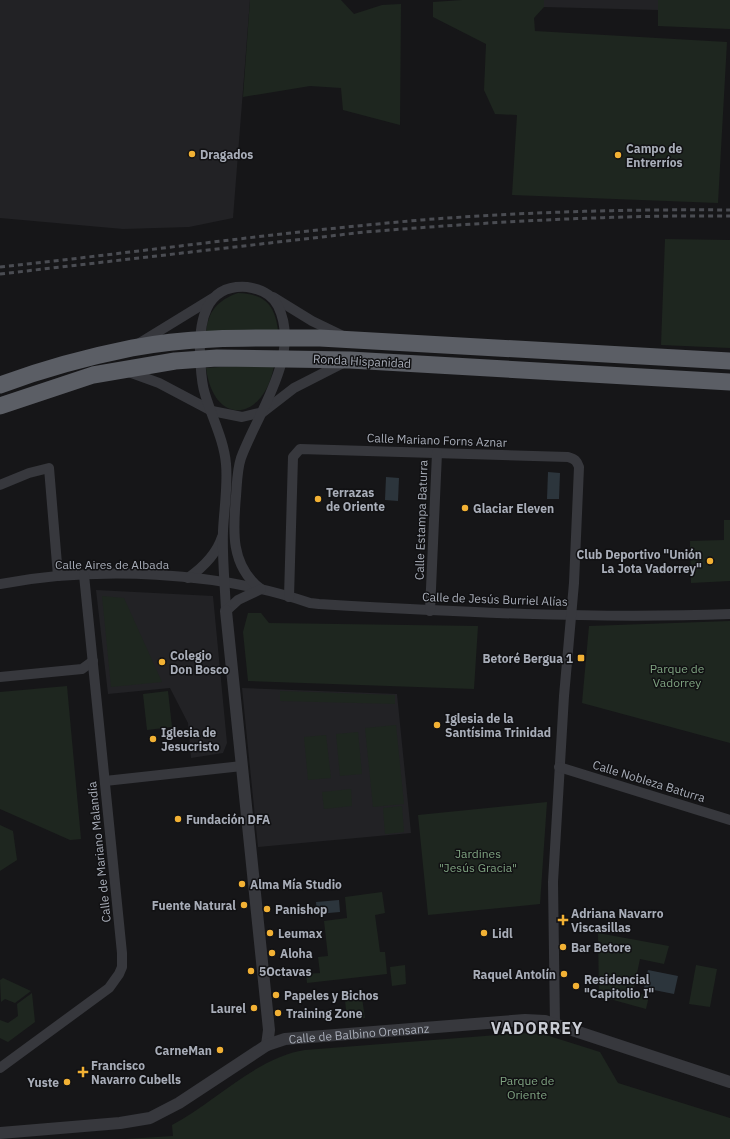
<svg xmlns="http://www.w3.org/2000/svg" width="730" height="1139" font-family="'IBM Plex Sans',sans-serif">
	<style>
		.built { fill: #222225 }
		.green { fill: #1e261f }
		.water { fill: #2c353c }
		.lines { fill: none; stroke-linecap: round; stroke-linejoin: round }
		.minor { stroke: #37383d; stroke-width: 10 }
		.tertiary { stroke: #37383d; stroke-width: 12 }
		.trunk { stroke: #5b5e65; stroke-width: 17 }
		.rail { stroke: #4a4c52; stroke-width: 3; stroke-dasharray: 5 4; stroke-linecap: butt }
		.poi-dot { fill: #f2b134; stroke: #111113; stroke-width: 1.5 }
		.labels { text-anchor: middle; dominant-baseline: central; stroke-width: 3; stroke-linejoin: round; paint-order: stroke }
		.poi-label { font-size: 12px; font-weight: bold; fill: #a8adb8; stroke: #111113; text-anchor: start }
		.street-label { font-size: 12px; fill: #a8adb8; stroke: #111113 }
		.park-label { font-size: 12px; fill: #7fa381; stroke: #111113 }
		.district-label { font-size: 16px; font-weight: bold; letter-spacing: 1px; fill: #c9ccd4; stroke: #111113 }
	</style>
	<rect width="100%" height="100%" fill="#161618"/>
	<g class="built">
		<polygon points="0,0 250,0 233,218 189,227 123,229 0,218"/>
		<polygon points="544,0 658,0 658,10 544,7"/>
		<polygon points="96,590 213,596 227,743 223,753 191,758 188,723 170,688 108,694"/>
		<polygon points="242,688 397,694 411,833 258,847"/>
	</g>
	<g class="green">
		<polygon points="250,0 341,0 354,14 382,5 401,4 400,125 343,110 341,88 310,86 243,97"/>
		<polygon points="462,0 544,0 544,7 534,18 535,31 727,42 718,203 512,195 517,115 495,114 484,90 486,44 433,17 433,2"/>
		<polygon points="658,0 730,0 730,29 658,26"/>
		<polygon points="665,239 730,240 730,348 661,345"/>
		<path d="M238 293C265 294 275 305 278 331L206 332C208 311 218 300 238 293Z"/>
		<path d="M233 366H274C264 421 214 428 206 368Z"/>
		<polygon points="724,520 730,520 730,581 691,583 690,541 724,540"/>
		<polygon points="102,596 124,598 162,682 111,687"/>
		<polygon points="248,613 261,613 269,623 478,626 474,689 248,681 243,632"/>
		<polygon points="730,621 730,743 582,703 589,626"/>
		<polygon points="67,686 81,839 70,840 0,809 0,692"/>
		<polygon points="168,691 172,727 147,730 143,694"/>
		<polygon points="280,691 395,695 395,704 280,701"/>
		<polygon points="396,725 404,804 373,807 365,728"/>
		<polygon points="358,732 362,774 340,776 336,734"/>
		<polygon points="326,735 331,778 308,780 304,737"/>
		<polygon points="351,789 352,806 324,809 322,792"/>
		<polygon points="547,802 540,904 428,915 418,815"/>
		<polygon points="402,806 404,832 385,834 383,808"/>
		<polygon points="0,825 13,831 17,860 0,871"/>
		<polygon points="382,892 385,913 375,915 380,952 385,952 387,974 307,983 306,974 320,973 318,957 328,956 324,921 347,918 345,897"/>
		<polygon points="598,933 669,946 664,964 640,959 633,992 649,996 646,1009 599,996"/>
		<polygon points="405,965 406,984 392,986 390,967"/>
		<polygon points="696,965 717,969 710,1007 689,1004"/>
		<polygon points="3,978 31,991 15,1003 5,999 1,1002 0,980"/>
		<polygon points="32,993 35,1022 8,1042 0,1038 0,1020 8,1023 18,1016 17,1004"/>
		<polygon points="362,998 365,1018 347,1020 345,1000"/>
		<path d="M522 1033 546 1035 600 1052 618 1083 730 1118V1139H125L173 1136 172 1125C214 1103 257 1057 305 1050Z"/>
	</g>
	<g class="water">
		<polygon points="548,472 560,473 559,499 547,499"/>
		<polygon points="386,477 399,478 398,501 385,500"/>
		<polygon points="339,900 340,912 317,914 316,902"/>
		<polygon points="648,970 678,976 674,994 644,988"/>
	</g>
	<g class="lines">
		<g class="minor">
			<polyline points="273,297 312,321 343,336"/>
			<polyline points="138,344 213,298"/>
			<polyline points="126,371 159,383 212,411 242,417 263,412 294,388 343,363"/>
			<polyline points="0,485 29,473 49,468 58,576"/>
			<path d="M188 578C202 568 217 553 222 537"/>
			<path d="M0 584C97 566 217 571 310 603L319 604C455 612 593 619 730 614"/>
			<path d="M289 597 293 457 300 449 568 457C575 459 577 461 579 467L574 583 564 696 553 882 555 1025"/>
			<path d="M226 611C225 585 222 557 223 531 224 509 228 486 226 464 224 440 212 418 205 394 201 382 201 369 200 356 199 323 204 284 247 287 261 289 272 294 278 306 302 355 257 414 241 458 237 470 237 484 236 496 233 530 230 566 261 589"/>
			<polyline points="226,611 238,600 261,589"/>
			<polyline points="430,611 437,453"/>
			<polyline points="0,677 82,669 93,661"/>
			<polyline points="559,767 730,820"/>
			<polyline points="105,781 242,766"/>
			<polyline points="0,1068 109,988 119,974 122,967 122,953 84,575"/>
		</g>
		<g class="tertiary">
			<polyline points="226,611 269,1030 267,1045"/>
			<path id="s1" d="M0 1133 120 1123 150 1118 179 1103 267 1045 285 1039 525 1020 545 1021 730 1082"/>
		</g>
		<g class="trunk">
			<path d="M0 385C43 369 87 357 132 348 193 336 258 338 320 338L730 361"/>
			<polyline points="0,406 93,375 175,361 217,358 350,360 730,382"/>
		</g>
		<g class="rail">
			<path d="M0 267C140 252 280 232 421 220 524 212 627 209 730 210"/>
			<path d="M0 274 365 232C487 222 608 215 730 216"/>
		</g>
	</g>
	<g class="poi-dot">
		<circle cx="192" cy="154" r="4"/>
		<circle cx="618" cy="155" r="4"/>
		<circle cx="318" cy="499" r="4"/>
		<circle cx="465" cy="508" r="4"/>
		<circle cx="710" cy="561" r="4"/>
		<rect x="577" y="654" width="8" height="8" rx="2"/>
		<circle cx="162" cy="662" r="4"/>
		<circle cx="437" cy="725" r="4"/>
		<circle cx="153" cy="739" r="4"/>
		<circle cx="178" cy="819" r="4"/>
		<circle cx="242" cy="884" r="4"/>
		<circle cx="244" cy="905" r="4"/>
		<circle cx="267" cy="909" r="4"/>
		<path d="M561 914h4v4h4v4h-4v4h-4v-4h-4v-4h4z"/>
		<circle cx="270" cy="933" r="4"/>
		<circle cx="484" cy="933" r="4"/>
		<circle cx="563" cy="947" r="4"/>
		<circle cx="272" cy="953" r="4"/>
		<circle cx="251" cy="971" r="4"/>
		<circle cx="564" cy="974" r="4"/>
		<circle cx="576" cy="986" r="4"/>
		<circle cx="276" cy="995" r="4"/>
		<circle cx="254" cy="1008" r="4"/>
		<circle cx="278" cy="1013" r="4"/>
		<circle cx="220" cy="1050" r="4"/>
		<path d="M81 1066h4v4h4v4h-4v4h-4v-4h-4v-4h4z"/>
		<circle cx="67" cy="1082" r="4"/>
	</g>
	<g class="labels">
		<g class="poi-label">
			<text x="626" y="148">Campo de<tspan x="626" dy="14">Entrerríos</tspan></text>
			<text x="200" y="154">Dragados</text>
			<text x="326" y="492">Terrazas<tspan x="326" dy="14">de Oriente</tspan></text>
			<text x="473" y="508">Glaciar Eleven</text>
			<text x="702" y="554" text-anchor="end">Club Deportivo "Unión<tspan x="702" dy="14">La Jota Vadorrey"</tspan></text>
			<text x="170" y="655">Colegio<tspan x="170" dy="14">Don Bosco</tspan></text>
			<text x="573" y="658" text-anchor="end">Betoré Bergua 1</text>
			<text x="445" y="718">Iglesia de la<tspan x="445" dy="14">Santísima Trinidad</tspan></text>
			<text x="161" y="732">Iglesia de<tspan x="161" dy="14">Jesucristo</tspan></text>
			<text x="186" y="819">Fundación DFA</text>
			<text x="250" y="884">Alma Mía Studio</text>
			<text x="236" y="905" text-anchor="end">Fuente Natural</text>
			<text x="275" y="909">Panishop</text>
			<text x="571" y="913">Adriana Navarro<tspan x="571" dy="14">Viscasillas</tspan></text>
			<text x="278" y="933">Leumax</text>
			<text x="492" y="933">Lidl</text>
			<text x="571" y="947">Bar Betore</text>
			<text x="280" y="953">Aloha</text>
			<text x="259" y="971">5Octavas</text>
			<text x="556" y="974" text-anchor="end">Raquel Antolín</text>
			<text x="584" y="979">Residencial<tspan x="584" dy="14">"Capitolio I"</tspan></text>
			<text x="284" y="995">Papeles y Bichos</text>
			<text x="246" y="1008" text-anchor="end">Laurel</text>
			<text x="286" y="1013">Training Zone</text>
			<text x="212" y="1050" text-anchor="end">CarneMan</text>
			<text x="91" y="1065">Francisco<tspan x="91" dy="14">Navarro Cubells</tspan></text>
			<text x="59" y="1082" text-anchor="end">Yuste</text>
		</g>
		<g class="street-label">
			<text transform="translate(362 361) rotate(3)">Ronda Hispanidad</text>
			<text transform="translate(437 440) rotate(2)">Calle Mariano Forns Aznar</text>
			<text transform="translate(421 520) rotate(-88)">Calle Estampa Baturra</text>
			<text x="112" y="564">Calle Aires de Albada</text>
			<text transform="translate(495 599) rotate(2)">Calle de Jesús Burriel Alías</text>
			<text transform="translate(649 781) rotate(17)">Calle Nobleza Baturra</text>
			<text transform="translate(99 852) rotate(-96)">Calle de Mariano Malandía</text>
			<text stroke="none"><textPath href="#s1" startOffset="382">Calle de Balbino Orensanz</textPath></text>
		</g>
		<g class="park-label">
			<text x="677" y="668">Parque de<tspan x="677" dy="14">Vadorrey</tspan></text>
			<text x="478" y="853">Jardines<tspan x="478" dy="14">"Jesús Gracia"</tspan></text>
			<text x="527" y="1080">Parque de<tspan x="527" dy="14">Oriente</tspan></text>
		</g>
		<g class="district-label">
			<text x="537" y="1028">VADORREY</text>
		</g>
	</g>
</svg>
